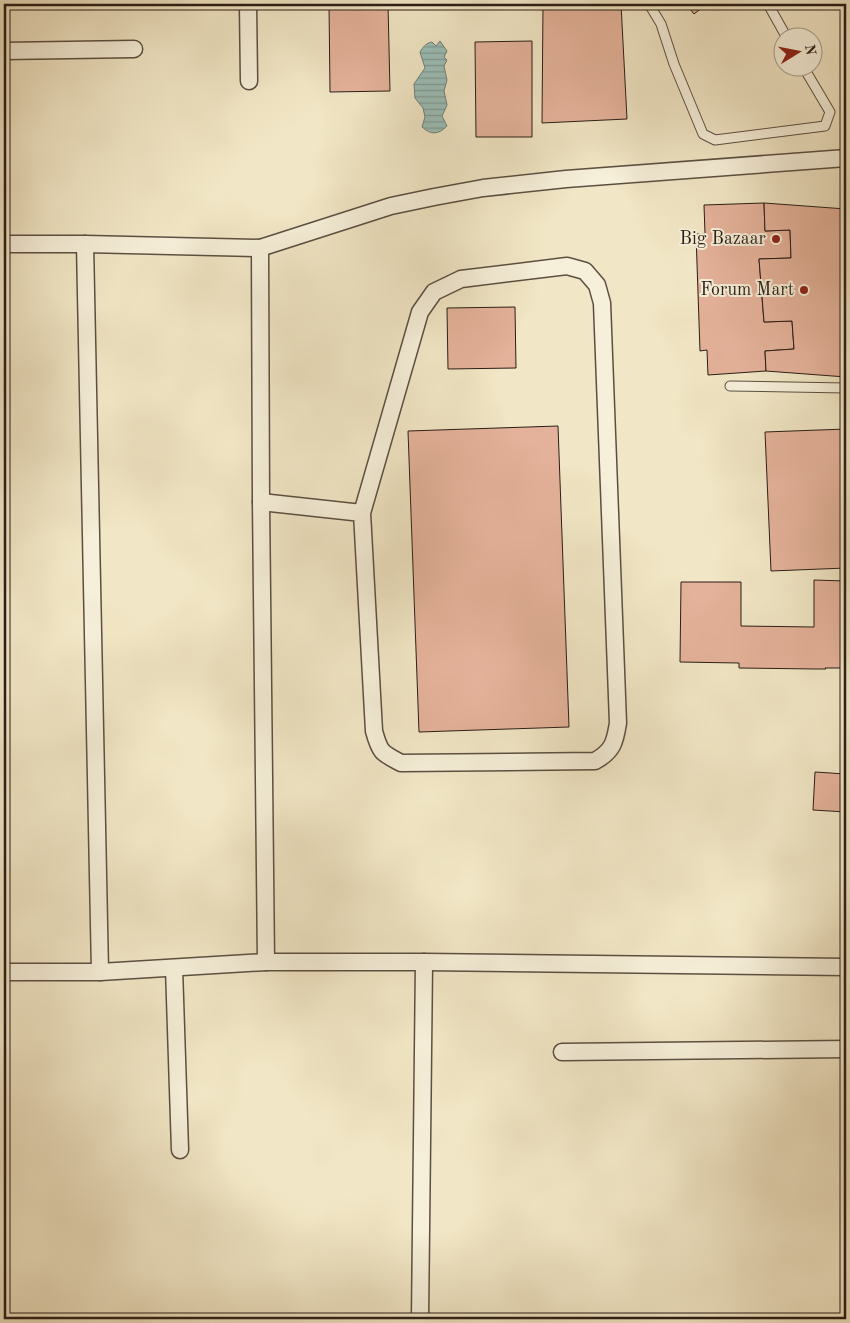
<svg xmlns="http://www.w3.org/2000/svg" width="850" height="1323" font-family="'Old Standard TT',serif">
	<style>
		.water { fill: url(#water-rules); stroke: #6e7e78 }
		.building { fill: #e4b29a; stroke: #2a1d17 }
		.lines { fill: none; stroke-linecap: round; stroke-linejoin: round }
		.service-casing { stroke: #5c4f42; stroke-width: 11 }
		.minor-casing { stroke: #5c4f42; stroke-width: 19 }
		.service { stroke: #f6efd9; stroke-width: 9 }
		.minor { stroke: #f6efd9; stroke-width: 16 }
		.poi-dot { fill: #8f2418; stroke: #f6efd9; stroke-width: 2 }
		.labels { text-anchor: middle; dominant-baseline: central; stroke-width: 4; stroke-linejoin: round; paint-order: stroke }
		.poi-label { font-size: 18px; fill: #2a1d17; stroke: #f6efd9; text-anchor: end }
	</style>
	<defs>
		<pattern id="water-rules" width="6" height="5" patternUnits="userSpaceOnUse" patternTransform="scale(1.25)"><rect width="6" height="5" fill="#9bbfb8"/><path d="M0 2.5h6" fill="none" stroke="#7f9b95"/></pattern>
	</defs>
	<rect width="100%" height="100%" fill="#f1e6c5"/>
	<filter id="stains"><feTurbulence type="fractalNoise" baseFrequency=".004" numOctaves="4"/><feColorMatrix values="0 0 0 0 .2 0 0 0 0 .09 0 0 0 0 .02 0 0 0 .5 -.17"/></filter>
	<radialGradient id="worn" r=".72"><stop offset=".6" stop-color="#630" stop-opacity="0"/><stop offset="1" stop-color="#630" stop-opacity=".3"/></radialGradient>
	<path class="water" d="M440 41 447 51 444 57 447 60 444 66 447 80 444 91 447 105 442 116 447 126C438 135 431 135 422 127L425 117 423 108 415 98 414 84 425 68 420 52C423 47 426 43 432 42L436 46Z"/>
	<g class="building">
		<polygon points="329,4 388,4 390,91 330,92"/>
		<polygon points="543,4 621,4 627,119 542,123"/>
		<polygon points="686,4 707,4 694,14"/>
		<polygon points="532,41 532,137 476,137 475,42"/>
		<polygon points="764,203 765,231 790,230 791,258 759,259 764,322 792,321 794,349 765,351 766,371 708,375 707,350 700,351 696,234 705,234 704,205"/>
		<polygon points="764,203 846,209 846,377 766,371 765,351 794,349 792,321 764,322 759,259 791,258 790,230 765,231"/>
		<polygon points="515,307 516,368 448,369 447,308"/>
		<polygon points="558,426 569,727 419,732 408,431"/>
		<polygon points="846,429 846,568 771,571 765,432"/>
		<polygon points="814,580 846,581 846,668 825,668 826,669 817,669 739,668 739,663 680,662 681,582 741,582 741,626 814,627"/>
		<polygon points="815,772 846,774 846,812 813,810"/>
	</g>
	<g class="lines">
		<defs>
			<g id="service">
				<polyline points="649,4 661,24 674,64 703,134 715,140 825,126 830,112 804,68"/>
				<polyline points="768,4 787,38"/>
				<polyline points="730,386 846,388"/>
			</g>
			<g id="minor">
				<polyline points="248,4 249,81"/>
				<polyline points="4,51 134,49"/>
				<polyline points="4,244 85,244 260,248 391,206 434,197 483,188 566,179 846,158"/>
				<polyline points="85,244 100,972"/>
				<polyline points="260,248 261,502 266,962"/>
				<path d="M261 502 362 513 374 731C380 753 382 753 401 763L595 761C613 751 615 742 618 723L602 303 597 285 585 271 567 266 461 279 434 292 420 312 362 513"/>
				<polyline points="174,968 180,1150"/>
				<polyline points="4,972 100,972 266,962 424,962 846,967"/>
				<polyline points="562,1052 846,1049"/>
				<polyline points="420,1319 424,962"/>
			</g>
		</defs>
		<use href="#service" class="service-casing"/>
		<use href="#minor" class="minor-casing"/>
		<use href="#service" class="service"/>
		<use href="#minor" class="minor"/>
	</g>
	<g class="poi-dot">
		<circle cx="776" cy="239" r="5"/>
		<circle cx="804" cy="290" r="5"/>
	</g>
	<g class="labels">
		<g class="poi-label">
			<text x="766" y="239">Big Bazaar</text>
			<text x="794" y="290">Forum Mart</text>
		</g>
	</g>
	<rect width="850" height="1323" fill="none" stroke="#f1e6c5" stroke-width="20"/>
	<rect x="5" y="5" width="840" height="1313" fill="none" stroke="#2a1d17" stroke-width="2.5"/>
	<rect x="10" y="10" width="830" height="1303" fill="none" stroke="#2a1d17"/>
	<g transform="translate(798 52) rotate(80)"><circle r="24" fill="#f6efd9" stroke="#a49b8b"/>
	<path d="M0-4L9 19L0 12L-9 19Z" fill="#8f2418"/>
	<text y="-8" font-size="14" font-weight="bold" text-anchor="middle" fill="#2a1d17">N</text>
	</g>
	<rect width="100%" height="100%" filter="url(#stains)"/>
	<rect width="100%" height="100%" fill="url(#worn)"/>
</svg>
